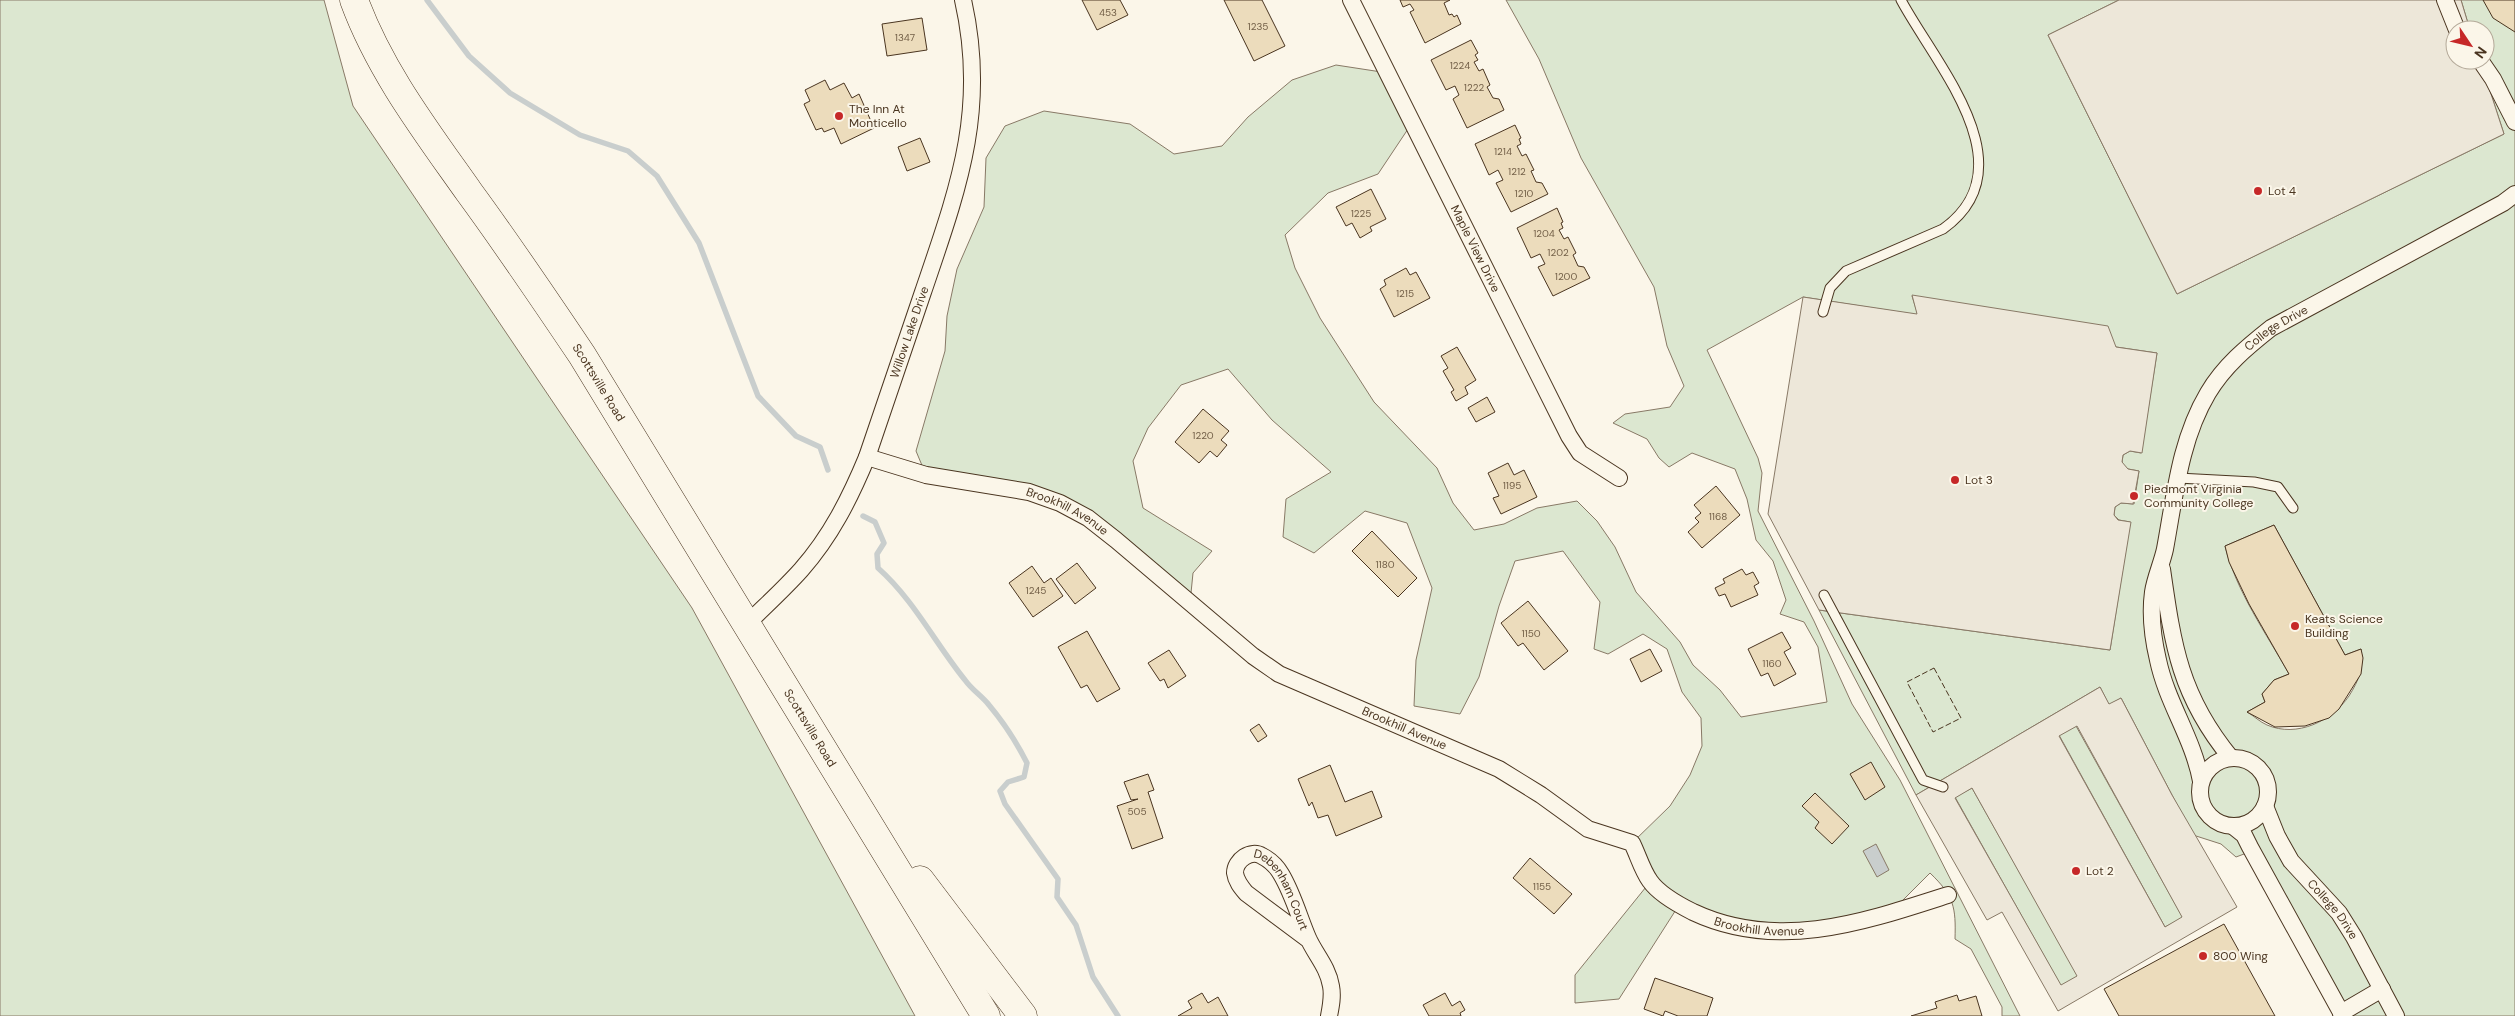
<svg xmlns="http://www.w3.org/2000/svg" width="2515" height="1016" font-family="'DM Sans',sans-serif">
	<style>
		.green { fill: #dce7d0; stroke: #887966; fill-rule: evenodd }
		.parking { fill: #ede7d9; stroke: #887966; fill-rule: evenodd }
		.water { fill: #c9cecd; stroke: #887966 }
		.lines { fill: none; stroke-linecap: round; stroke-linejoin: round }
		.stream { stroke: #c9cecd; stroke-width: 5.5 }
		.building { fill: #ecdcbc; stroke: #4a3520 }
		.service-casing { stroke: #4a3520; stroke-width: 11 }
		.minor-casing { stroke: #4a3520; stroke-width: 18 }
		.trunk-casing { stroke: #4a3520; stroke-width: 29 }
		.service { stroke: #fbf6e9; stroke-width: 9 }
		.minor { stroke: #fbf6e9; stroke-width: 16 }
		.trunk { stroke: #fbf6e9; stroke-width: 28 }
		.fence { stroke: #4a3520; stroke-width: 1; stroke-dasharray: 6 2.5; stroke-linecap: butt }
		.poi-dot { fill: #c62828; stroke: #fbf6e9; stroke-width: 2 }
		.labels { text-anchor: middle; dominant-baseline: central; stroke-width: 4; stroke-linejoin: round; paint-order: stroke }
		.number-label { font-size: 10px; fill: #725f47 }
		.poi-label { font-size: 12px; fill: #4a3520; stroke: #fbf6e9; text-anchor: start }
		.street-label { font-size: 12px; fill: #4a3520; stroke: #fbf6e9 }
	</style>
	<rect width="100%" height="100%" fill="#fbf6e9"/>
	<g class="green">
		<polygon points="0,0 324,0 353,106 692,608 915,1016 0,1016"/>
		<path d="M1506 0H2119L2048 35 2177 294 2504 134 2480 60H2485V30H2470L2461 0H2515V1016H2343L2252 851 2236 857 2221 844 2193 835 2121 698 2109 705 2100 687 1916 795 1819 610 2110 650 2130 522 2119 520 2114 515 2115 507 2121 503 2134 504 2139 471 2128 469 2122 463 2123 455 2130 451 2141 453 2157 353 2116 347 1912 296 1918 315 1803 297 1707 350 1758 458 1762 473 1758 511 1814 621 1852 704 1900 780 2020 1016H2002V1007L1971 949 1955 939C1956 907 1954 896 1930 873L1889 914 1788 933 1679 905 1619 999 1575 1003V975L1650 882 1632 843 1670 806 1690 775 1702 746 1701 718 1682 692 1667 649 1643 634 1608 654 1594 649 1600 602 1563 551 1515 561 1499 606 1479 677 1460 714 1414 706 1416 660 1432 588 1407 523 1365 511 1314 553 1283 537 1286 499 1331 472 1272 420 1228 369 1181 385 1148 428 1133 461 1143 508 1212 551 1193 573 1190 603 1061 503 926 475 916 451 945 351 947 316 957 269 984 207 986 158 1005 126 1044 111 1130 124 1174 154 1222 146 1248 117 1292 80 1336 65 1388 73 1412 123 1378 174 1328 193 1285 235 1295 268 1320 318 1374 402 1437 468 1453 503 1474 530 1504 524 1537 508 1577 501 1597 521 1615 547 1636 592 1680 642 1693 665 1720 690 1741 717 1827 702 1818 647 1804 622 1780 614 1786 600 1773 561 1756 540 1747 499 1735 469 1692 453 1669 467 1659 458 1647 439 1613 423 1625 414 1670 407 1684 386 1667 346 1654 287 1581 158 1539 59ZM2274 525 2345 655 2361 649C2364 668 2359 680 2349 696 2332 721 2297 738 2267 725 2260 722 2254 716 2247 712L2265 702 2262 694 2274 680 2289 674C2266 633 2236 591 2225 546Z"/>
		<polygon points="2076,726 2183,918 2165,927 2059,735"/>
		<polygon points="1972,788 2078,976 2061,986 1955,797"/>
	</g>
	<g class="parking">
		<polygon points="2119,0 2461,0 2470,30 2455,30 2455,60 2480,60 2504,134 2177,294 2048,35"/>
		<polygon points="1912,295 2108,326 2116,347 2157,353 2142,453 2130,451 2123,455 2122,462 2128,469 2139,471 2133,504 2121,503 2115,507 2114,515 2118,520 2131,522 2110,650 1819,610 1768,514 1803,297 1917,314"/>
		<path d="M2100 687 2109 704 2121 698 2172 795 2237 907 2058 1011 2002 912 1987 920 1916 795ZM2077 726 2182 917 2165 927 2059 736ZM1972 788 2077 976 2061 985 1955 798Z"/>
	</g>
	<polygon class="water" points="1876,844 1889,870 1877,877 1863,851"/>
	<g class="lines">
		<g class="stream">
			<polyline points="427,0 469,56 510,93 580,135 628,151 657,176 699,243 758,396 796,436 820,447 828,470"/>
			<path d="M863 516 875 522 884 543 877 554 878 568C914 600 935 643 965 680 972 690 982 696 989 705 1004 723 1017 743 1027 763L1024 777 1008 782 1000 791 1005 804 1058 879 1057 897 1076 925 1093 977 1118 1016"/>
		</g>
	</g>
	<g class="building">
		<polygon points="1082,0 1120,0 1128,15 1097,30"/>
		<polygon points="1224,0 1262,0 1285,46 1254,61"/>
		<polygon points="1400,0 1450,0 1444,3 1449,15 1452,14 1454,17 1457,15 1461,24 1425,43 1410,12 1414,10 1410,4 1403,7"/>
		<polygon points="2483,0 2515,0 2515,32 2493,18"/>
		<polygon points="922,18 927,50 887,56 882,24"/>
		<polygon points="1471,40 1478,53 1475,55 1478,60 1474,62 1479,71 1483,69 1490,85 1487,87 1493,98 1499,99 1504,110 1467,128 1453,99 1459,95 1455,86 1446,90 1431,60"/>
		<polygon points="825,80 830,90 844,83 852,98 859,94 874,128 841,144 834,128 824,132 822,128 816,130 804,104 810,101 805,90"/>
		<polygon points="1515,125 1521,138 1519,139 1521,144 1517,146 1522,156 1526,154 1534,170 1531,171 1536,182 1542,183 1548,194 1511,212 1496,183 1503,180 1498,170 1489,175 1475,144"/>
		<polygon points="920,138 930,162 907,171 898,147"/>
		<polygon points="1371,189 1386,219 1370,227 1372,231 1360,238 1352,223 1346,226 1336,207"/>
		<polygon points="1557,208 1563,222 1561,223 1563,228 1559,230 1564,239 1568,237 1576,253 1573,255 1578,266 1584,267 1590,278 1553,296 1538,267 1545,264 1540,254 1531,258 1517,228"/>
		<polygon points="1406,268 1410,275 1416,272 1430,298 1394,317 1380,289 1386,285 1384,280"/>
		<polygon points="1457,347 1476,380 1465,387 1468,394 1456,401 1451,392 1454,390 1443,371 1448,368 1441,356"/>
		<polygon points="1487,397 1495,412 1476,422 1468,408"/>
		<polygon points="1203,409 1229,431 1221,440 1227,445 1217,457 1210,451 1199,463 1175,442"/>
		<polygon points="1508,463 1514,475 1524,470 1537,497 1501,514 1493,498 1499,496 1488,473"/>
		<polygon points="1716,486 1740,515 1702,548 1688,532 1699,522 1695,518 1701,513 1694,505"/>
		<polygon points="2274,525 2345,655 2361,649 2363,658 2361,674 2339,709 2329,718 2305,726 2275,727 2247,712 2265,702 2262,694 2274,680 2289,674 2249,604 2229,562 2225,546"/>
		<polygon points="1372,531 1417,578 1398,597 1352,551"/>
		<polygon points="1077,563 1096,588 1075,604 1056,579"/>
		<polygon points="1032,566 1044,583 1051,578 1063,596 1033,617 1009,583"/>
		<polygon points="1742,569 1746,575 1753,572 1759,583 1754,586 1758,595 1731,607 1725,594 1719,596 1715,588 1725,583 1723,579"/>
		<polygon points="1528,601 1568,651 1544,670 1523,643 1518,646 1501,623"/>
		<polygon points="1087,631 1120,689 1097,702 1087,685 1081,688 1058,647"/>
		<polygon points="1782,632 1791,648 1784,652 1796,674 1774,686 1768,673 1761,676 1748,649"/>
		<polygon points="1650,649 1662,671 1641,682 1630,659"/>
		<polygon points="1169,650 1186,676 1168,688 1164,679 1160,681 1148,663"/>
		<polygon points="1259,724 1267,736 1258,742 1250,730"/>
		<polygon points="1871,762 1885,787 1865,800 1850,774"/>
		<polygon points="1330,765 1345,802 1372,791 1382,817 1336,836 1328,815 1318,818 1312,802 1309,806 1298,779"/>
		<polygon points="1148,774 1154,790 1148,792 1163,838 1132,849 1117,806 1138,799 1131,800 1124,782"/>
		<polygon points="1815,793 1849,826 1832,844 1815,828 1819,822 1802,806"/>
		<polygon points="1530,858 1572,894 1554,914 1513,878"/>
		<polygon points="2224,924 2275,1016 2119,1016 2104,989"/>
		<polygon points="1655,978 1713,998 1707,1016 1678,1016 1665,1011 1663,1016 1644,1009"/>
		<polygon points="1202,993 1208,1003 1218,997 1228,1016 1178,1016 1192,1008 1188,1001"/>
		<polygon points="1445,993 1452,1006 1460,1001 1465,1010 1460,1013 1461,1016 1429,1016 1423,1005"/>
		<polygon points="1957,995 1959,1001 1976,996 1982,1016 1911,1016 1937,1008 1935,1002"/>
	</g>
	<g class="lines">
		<defs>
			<g id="service">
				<path d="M1823 312 1830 288 1846 271 1943 229C2030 167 1935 64 1901 0"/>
				<polyline points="2178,478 2254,482 2278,487 2293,508"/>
				<polyline points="1824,595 1923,780 1943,787"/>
			</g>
			<g id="minor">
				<path id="s1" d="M1351 0 1569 436 1580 453 1619 478"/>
				<polyline points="2445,0 2457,30"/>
				<polyline points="2480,60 2493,79 2515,122"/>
				<path id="s2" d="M867 457 926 475 1029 492 1060 503 1088 518 1116 540 1253 656 1279 674 1499 769 1541 795 1588 829 1632 843C1638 855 1642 870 1650 881 1659 894 1679 905 1693 912 1778 952 1864 922 1948 895"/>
				<path d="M2162 569C2173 646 2180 696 2231 758"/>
				<path id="s3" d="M746 625C764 607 784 589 801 570 831 536 850 498 867 457 886 402 904 347 923 292 958 189 988 110 963 0"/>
				<circle cx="2234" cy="792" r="34"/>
				<path id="s4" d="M2201 781C2193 738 2167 703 2158 660 2153 639 2150 614 2153 592 2155 578 2162 563 2165 549 2175 495 2180 440 2208 393 2224 366 2247 347 2271 328L2503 203 2515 194"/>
				<path id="s5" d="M2265 806 2277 836 2291 861 2339 913 2354 937 2396 1016"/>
				<polyline points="2234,827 2244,835 2250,847 2343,1016"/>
				<path id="s6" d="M1309 940 1246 893C1241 887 1236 881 1235 873 1235 860 1251 849 1262 856 1270 860 1277 867 1281 874 1293 894 1299 917 1308 938 1315 954 1328 967 1331 986 1333 996 1331 1006 1329 1016"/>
				<polyline points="2341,1013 2382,989"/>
			</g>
			<g id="trunk">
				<path id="s7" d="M354 0C380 71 426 131 469 192 508 245 545 300 582 355L986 1016"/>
				<polyline points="920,880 1023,1016"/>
			</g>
		</defs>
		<use href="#service" class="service-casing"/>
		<use href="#minor" class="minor-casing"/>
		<use href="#trunk" class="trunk-casing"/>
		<use href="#service" class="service"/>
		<use href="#minor" class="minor"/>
		<use href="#trunk" class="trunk"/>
		<polygon class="fence" points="1934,668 1961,718 1933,732 1907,682"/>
	</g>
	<g class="poi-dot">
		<circle cx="839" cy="116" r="5"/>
		<circle cx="2258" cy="191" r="5"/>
		<circle cx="1955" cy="480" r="5"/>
		<circle cx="2134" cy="496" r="5"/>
		<circle cx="2295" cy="626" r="5"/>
		<circle cx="2076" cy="871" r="5"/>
		<circle cx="2203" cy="956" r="5"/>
	</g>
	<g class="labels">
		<g class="number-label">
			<text x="1108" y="12">453</text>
			<text x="1258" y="26">1235</text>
			<text x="905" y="37">1347</text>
			<text x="1460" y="65">1224</text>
			<text x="1474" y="87">1222</text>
			<text x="1503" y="151">1214</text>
			<text x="1517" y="171">1212</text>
			<text x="1524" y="193">1210</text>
			<text x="1361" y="213">1225</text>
			<text x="1544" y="233">1204</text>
			<text x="1558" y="252">1202</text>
			<text x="1566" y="276">1200</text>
			<text x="1405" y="293">1215</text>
			<text x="1203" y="435">1220</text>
			<text x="1512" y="485">1195</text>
			<text x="1718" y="516">1168</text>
			<text x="1385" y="564">1180</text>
			<text x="1036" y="590">1245</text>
			<text x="1531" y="633">1150</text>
			<text x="1772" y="663">1160</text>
			<text x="1137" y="811">505</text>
			<text x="1542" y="886">1155</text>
		</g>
		<g class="poi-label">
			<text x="849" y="109">The Inn At<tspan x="849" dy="14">Monticello</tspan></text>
			<text x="2268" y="191">Lot 4</text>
			<text x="1965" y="480">Lot 3</text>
			<text x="2144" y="489">Piedmont Virginia<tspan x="2144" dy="14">Community College</tspan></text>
			<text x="2305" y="619">Keats Science<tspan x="2305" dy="14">Building</tspan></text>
			<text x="2086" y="871">Lot 2</text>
			<text x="2213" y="956">800 Wing</text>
		</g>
		<g class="street-label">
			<text stroke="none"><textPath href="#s1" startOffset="278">Maple View Drive</textPath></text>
			<text stroke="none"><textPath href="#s4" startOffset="500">College Drive</textPath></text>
			<text stroke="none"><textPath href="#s3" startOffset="341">Willow Lake Drive</textPath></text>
			<text stroke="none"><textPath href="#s7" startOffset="455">Scottsville Road</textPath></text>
			<text stroke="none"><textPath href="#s2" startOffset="209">Brookhill Avenue</textPath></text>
			<text stroke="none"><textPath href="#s7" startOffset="860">Scottsville Road</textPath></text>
			<text stroke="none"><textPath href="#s2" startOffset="614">Brookhill Avenue</textPath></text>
			<text stroke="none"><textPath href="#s6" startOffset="179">Debenham Court</textPath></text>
			<text stroke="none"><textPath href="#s5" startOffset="125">College Drive</textPath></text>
			<text stroke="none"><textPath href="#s2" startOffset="1035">Brookhill Avenue</textPath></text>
		</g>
	</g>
	<g transform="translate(2470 45) rotate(125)"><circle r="24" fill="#fbf6e9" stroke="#b4a999"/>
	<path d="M0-4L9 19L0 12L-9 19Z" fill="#c62828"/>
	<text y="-8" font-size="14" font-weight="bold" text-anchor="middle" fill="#4a3520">N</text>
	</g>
</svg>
